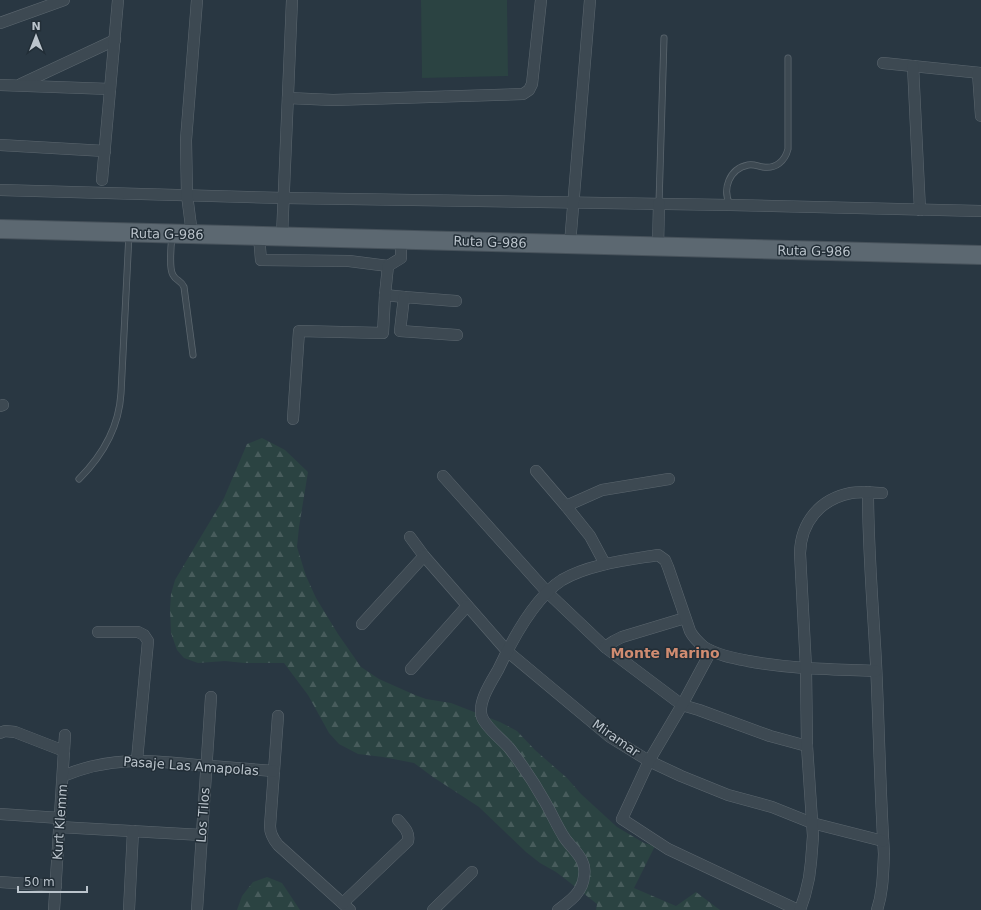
<svg xmlns="http://www.w3.org/2000/svg" width="981" height="910" font-family="'DejaVu Sans',sans-serif">
	<style>
		.green { fill: #2b4342 }
		.forest { fill: url(#forest-firs) }
		.lines { fill: none; stroke-linecap: round; stroke-linejoin: round }
		.service-casing { stroke: #5c676f; stroke-width: 7 }
		.minor-casing { stroke: #5c676f; stroke-width: 12 }
		.primary-casing { stroke: #47525b; stroke-width: 20 }
		.service { stroke: #3d4952; stroke-width: 5.5 }
		.minor { stroke: #3d4952; stroke-width: 11 }
		.primary { stroke: #5c6871; stroke-width: 18 }
		.labels { text-anchor: middle; dominant-baseline: central; stroke-width: 3; stroke-linejoin: round; paint-order: stroke }
		.street-label { font-size: 13px; fill: #bbc4cc; stroke: #222e37 }
		.neighbourhood-label { font-size: 14px; font-weight: bold; fill: #d08c71; stroke: #222e37 }
	</style>
	<defs>
		<pattern id="forest-firs" width="22" height="20" patternUnits="userSpaceOnUse"><rect width="22" height="20" fill="#2b4342"/><path d="M5 1l3.5 6h-7zM16 11l3.5 6h-7z" fill="#485c5c"/></pattern>
	</defs>
	<rect width="100%" height="100%" fill="#293742"/>
	<polygon class="green" points="421,0 507,0 508,76 422,78"/>
	<g class="forest">
		<polygon points="262,438 285,450 308,472 299,527 297,547 306,576 316,598 338,634 361,667 379,679 415,695 426,699 451,703 500,722 517,731 535,750 567,778 581,794 617,827 644,843 655,846 634,888 676,906 696,892 720,910 596,910 597,904 564,878 556,872 540,863 526,852 479,807 433,777 414,763 383,757 358,754 339,744 329,733 308,695 284,663 244,663 225,661 198,663 184,658 177,650 171,633 170,609 171,594 175,580 224,498 247,444"/>
		<polygon points="267,877 282,883 300,910 237,910 242,896 253,882"/>
	</g>
	<g class="lines">
		<defs>
			<g id="service">
				<polyline points="659,203 664,38"/>
				<path d="M730 205C722 189 729 169 748 165 754 164 757 166 763 167 776 169 785 161 788 149V58"/>
				<path d="M172 236C171 245 169 269 173 275 176 281 181 280 184 287L193 355"/>
				<path d="M79 479C103 455 119 428 121 393L129 234"/>
			</g>
			<g id="minor">
				<polyline points="0,23 64,0"/>
				<polyline points="883,63 981,73"/>
				<polyline points="913,66 920,210"/>
				<polyline points="978,73 981,116"/>
				<polyline points="21,84 115,40"/>
				<polyline points="0,85 110,89"/>
				<polyline points="288,98 333,100 523,94 529,90 532,84 541,0"/>
				<polyline points="0,145 105,151"/>
				<polyline points="102,180 118,0"/>
				<polyline points="0,190 284,198 730,205 981,211"/>
				<polyline points="192,234 187,195 186,140 197,0"/>
				<polyline points="259,236 261,260 349,261 388,266"/>
				<polyline points="282,236 292,0"/>
				<polyline points="570,244 590,0"/>
				<polyline points="658,247 659,203"/>
				<polyline points="385,295 404,297 456,301"/>
				<polyline points="404,297 400,331 457,335"/>
				<polyline points="0,406 3,405"/>
				<polyline points="293,419 299,331 383,333 385,295 388,266 401,258 401,240"/>
				<polyline points="536,471 566,506 590,536 605,564"/>
				<polyline points="443,476 547,592 605,647 682,705 699,710 770,736 807,746"/>
				<path d="M868 492C868 549 873 606 876 663 879 727 880 791 884 854 883 874 883 892 877 910"/>
				<polyline points="566,506 602,490 669,479"/>
				<polyline points="410,537 424,556 507,651 610,737 649,761 681,776 728,795 772,807 812,823 883,841"/>
				<polyline points="362,624 424,556"/>
				<polyline points="98,632 138,632 144,635 148,641 137,760"/>
				<polyline points="605,647 614,641 622,637 685,618"/>
				<polyline points="711,651 682,705 649,761 622,819 668,849 798,910"/>
				<polyline points="411,669 467,606"/>
				<path d="M278 716 270 826C270 834 273 839 278 845L350 910"/>
				<polyline points="0,733 5,731 15,732 64,751"/>
				<path d="M63 776C110 756 148 760 198 765 223 767 249 769 274 771"/>
				<polyline points="0,814 60,818"/>
				<polyline points="59,827 202,835"/>
				<polyline points="0,882 56,886"/>
				<path d="M343 903 408 841C410 832 403 826 398 820"/>
				<polyline points="54,910 65,735"/>
				<polyline points="129,910 133,831"/>
				<polyline points="197,910 211,697"/>
				<polyline points="433,910 472,872"/>
				<path d="M558 910C570 901 583 892 584 876 585 871 584 865 582 861 578 852 569 845 564 837 557 826 552 814 545 802 535 784 523 766 510 749 503 740 486 728 482 717 477 703 491 682 498 670 512 640 534 598 562 580 589 564 628 560 658 555L665 560 668 567 690 631C693 637 698 642 704 647 717 655 733 658 748 661 790 669 833 669 876 671"/>
				<path d="M800 910 805 895 809 878 811 862 813 836 807 746 806 668 800 553C801 522 820 499 851 493 861 491 872 493 882 493"/>
			</g>
			<polyline id="primary" points="0,229 981,255"/>
		</defs>
		<use href="#service" class="service-casing"/>
		<use href="#minor" class="minor-casing"/>
		<use href="#primary" class="primary-casing"/>
		<use href="#service" class="service"/>
		<use href="#minor" class="minor"/>
		<use href="#primary" class="primary"/>
	</g>
	<g class="labels">
		<g class="street-label">
			<text transform="translate(167 234) rotate(1)">Ruta G-986</text>
			<text transform="translate(490 242) rotate(2)">Ruta G-986</text>
			<text transform="translate(814 251) rotate(1)">Ruta G-986</text>
			<text transform="translate(616 738) rotate(35)">Miramar</text>
			<text transform="translate(191 766) rotate(4)">Pasaje Las Amapolas</text>
			<text transform="translate(203 815) rotate(-86)">Los Tilos</text>
			<text transform="translate(60 822) rotate(-86)">Kurt Klemm</text>
		</g>
		<g class="neighbourhood-label">
			<text x="665" y="653">Monte Marino</text>
		</g>
	</g>
	<g transform="translate(36 36)" stroke="#222e37" stroke-width="3" paint-order="stroke">
	<path d="M0-3L7 15L0 10L-7 15Z" fill="#bbc4cc"/>
	<text y="-6" font-size="11" font-weight="bold" text-anchor="middle" fill="#bbc4cc">N</text>
	</g>
	<path d="M18 886v6h69v-6" fill="none" stroke="#bbc4cc" stroke-width="2"/>
	<text x="24" y="886" font-size="12" fill="#bbc4cc" stroke="#222e37" stroke-width="3" paint-order="stroke">50 m</text>
</svg>
